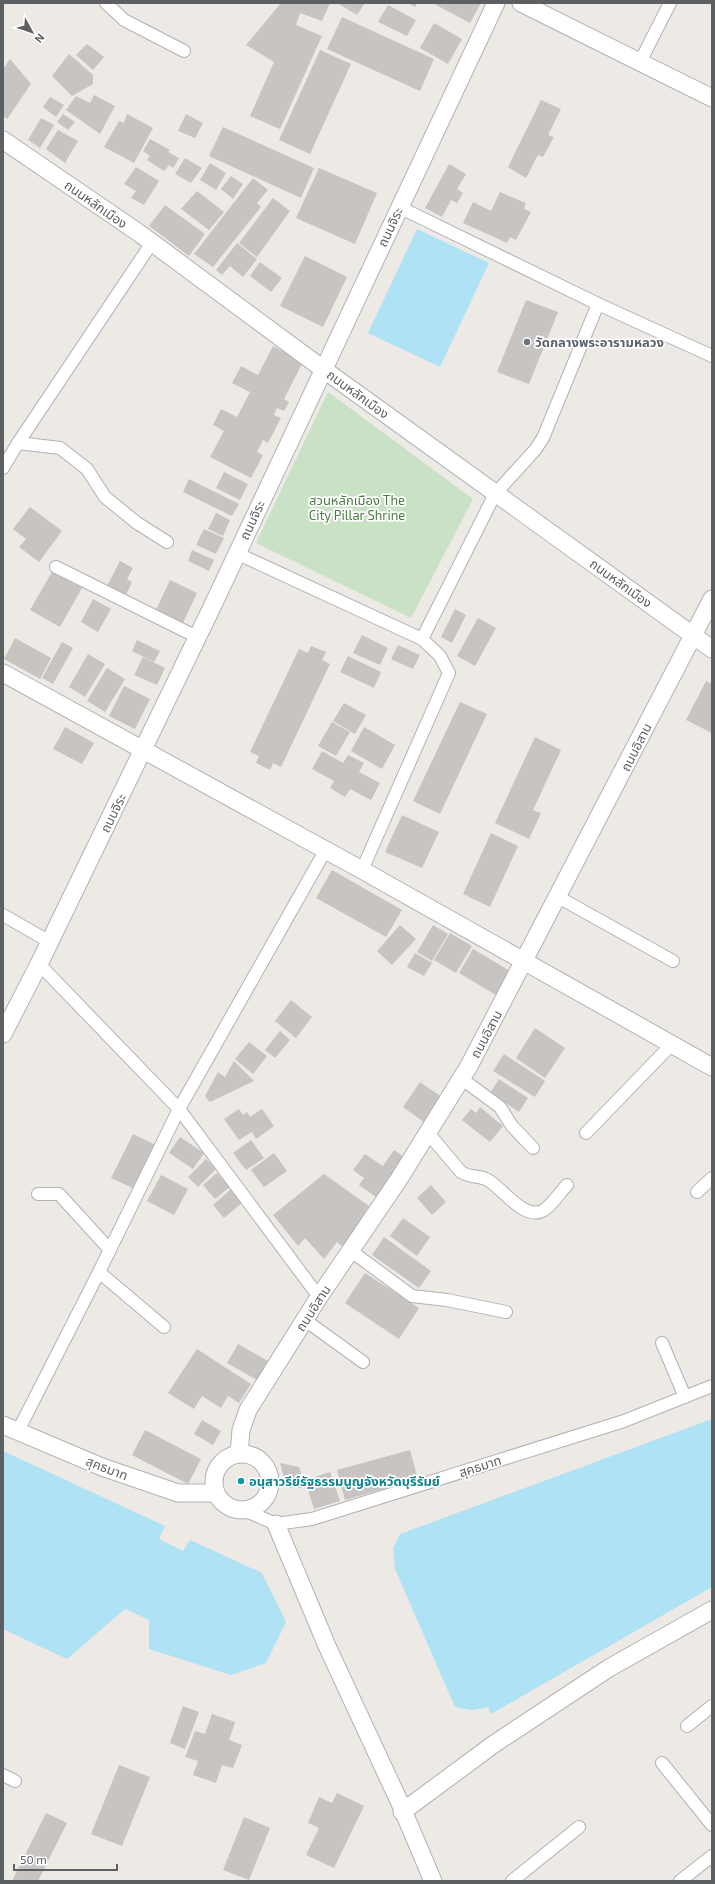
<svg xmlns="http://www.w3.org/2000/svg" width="715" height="1884" font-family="'Exo 2','Noto Sans Thai',sans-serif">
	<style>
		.green { fill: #c9e1c4 }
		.water { fill: #aee2f4 }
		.building { fill: #c8c4c1 }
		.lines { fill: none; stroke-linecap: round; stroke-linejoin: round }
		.street-casing { stroke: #b0b2b5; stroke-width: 14 }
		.secondary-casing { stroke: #afb3b5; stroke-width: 19 }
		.street { stroke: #fff; stroke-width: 12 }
		.secondary { stroke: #fff; stroke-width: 17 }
		.worship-dot { fill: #6b7280; stroke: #fff; stroke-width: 1.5 }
		.culture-dot { fill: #0f9aa8; stroke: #fff; stroke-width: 1.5 }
		.labels { text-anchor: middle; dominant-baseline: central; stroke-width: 3.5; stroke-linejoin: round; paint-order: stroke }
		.street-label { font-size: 13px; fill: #5c6063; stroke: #fff }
		.worship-label { font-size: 13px; font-weight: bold; fill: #5b616d; stroke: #fff; text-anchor: start }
		.park-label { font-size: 13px; fill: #487e40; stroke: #fff }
		.culture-label { font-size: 13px; font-weight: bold; fill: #0d838f; stroke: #fff; text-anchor: start }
	</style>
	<rect width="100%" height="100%" fill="#ede9e5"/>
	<polygon class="green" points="328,392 473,499 411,618 256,543"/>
	<g class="water">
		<polygon points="417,229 489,263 440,367 368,333"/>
		<polygon points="712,1419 712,1587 491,1714 488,1707 473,1710 455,1707 395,1569 393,1548 400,1534"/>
		<polygon points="3,1451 165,1526 159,1539 183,1551 190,1540 262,1573 286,1622 266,1663 231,1675 149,1649 149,1620 125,1609 67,1659 3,1629"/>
	</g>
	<g class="building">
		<polygon points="281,3 330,3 322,21 300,13 296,25 322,36 280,129 250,116 274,62 246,45"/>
		<polygon points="337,3 365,3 357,15"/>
		<polygon points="408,3 417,3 415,7"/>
		<polygon points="437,3 481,3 470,23 436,5"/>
		<polygon points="388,5 416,20 407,36 378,22"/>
		<polygon points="342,17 434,59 420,91 327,49"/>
		<polygon points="434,23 462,39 448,64 420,48"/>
		<polygon points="87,44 104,57 93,70 76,55"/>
		<polygon points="320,50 351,64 310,154 279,140"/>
		<polygon points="69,54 93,75 93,84 72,96 52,76"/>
		<polygon points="10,59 31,84 7,119 3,116 3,69"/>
		<polygon points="94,95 115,106 100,134 66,110 76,96 90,103"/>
		<polygon points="50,97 64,105 56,117 43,107"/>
		<polygon points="541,100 561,109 548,135 554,137 543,157 538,155 526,178 508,167"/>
		<polygon points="63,114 75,122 68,130 57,122"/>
		<polygon points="127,114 153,128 134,163 104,147 119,121 124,123"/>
		<polygon points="186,114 203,123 195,138 178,131"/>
		<polygon points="41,118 54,125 40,148 28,140"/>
		<polygon points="223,127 314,168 301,198 209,156"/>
		<polygon points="58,130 78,141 65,163 46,149"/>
		<polygon points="150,139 170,150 168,152 179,158 173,168 169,165 164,171 147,160 150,156 143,151"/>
		<polygon points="185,158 202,168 191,183 175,174"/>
		<polygon points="210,163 226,173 216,190 200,180"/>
		<polygon points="449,164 466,174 457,189 463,193 457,203 451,200 442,217 425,208"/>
		<polygon points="136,167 159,181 144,205 131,198 136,191 124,184"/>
		<polygon points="319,168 377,193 355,244 296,218"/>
		<polygon points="231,176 243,184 233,199 221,189"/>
		<polygon points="253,178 268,190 257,203 261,207 213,267 194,254"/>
		<polygon points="197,191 224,212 209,230 181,209"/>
		<polygon points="500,192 526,203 524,209 531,212 516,240 510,237 507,243 463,223 473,202 491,211"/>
		<polygon points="273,198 290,211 257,257 239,243"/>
		<polygon points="165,205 205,234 189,256 149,226"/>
		<polygon points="237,243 257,259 243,277 230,266 222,275 216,270"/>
		<polygon points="305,256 347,277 323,327 280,306"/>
		<polygon points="260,262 282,278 271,292 250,276"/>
		<polygon points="526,300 558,312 529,384 497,372"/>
		<polygon points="273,346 303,362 284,399 289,402 284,411 277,408 274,415 281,418 268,443 263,440 257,452 263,455 251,478 210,457 224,431 213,425 221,409 237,417 250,392 232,383 241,366 258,375"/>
		<polygon points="224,472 248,484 240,500 216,488"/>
		<polygon points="189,479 239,504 232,516 183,492"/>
		<polygon points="30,507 62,531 39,562 19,547 26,539 13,529"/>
		<polygon points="216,513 230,520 223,536 208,529"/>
		<polygon points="204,529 224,538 216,554 196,545"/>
		<polygon points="192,550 214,560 209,571 188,561"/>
		<polygon points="120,561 133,568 127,579 132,582 126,595 107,586"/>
		<polygon points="52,572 82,588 60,627 30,610"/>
		<polygon points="170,580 197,593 182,625 155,612"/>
		<polygon points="93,599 111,609 98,632 81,622"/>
		<polygon points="455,609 466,615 452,643 441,637"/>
		<polygon points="478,618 496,628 475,666 457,656"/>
		<polygon points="362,635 388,648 380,665 353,653"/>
		<polygon points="15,638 51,658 40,679 4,659"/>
		<polygon points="137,640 160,651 154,662 132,651"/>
		<polygon points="62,642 73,648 53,684 42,678"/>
		<polygon points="398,645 420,655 413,669 391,659"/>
		<polygon points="311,646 326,652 322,660 330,664 281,767 273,763 270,770 256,763 259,756 250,752 299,649 308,653"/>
		<polygon points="88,654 105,664 85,697 69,687"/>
		<polygon points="348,656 381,672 374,688 340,672"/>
		<polygon points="143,657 165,668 157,685 134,675"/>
		<polygon points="107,668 125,679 105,712 87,701"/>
		<polygon points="706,681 712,684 712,733 686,720"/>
		<polygon points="124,686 150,699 135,729 109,716"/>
		<polygon points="460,702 487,714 440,814 413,801"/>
		<polygon points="344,703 366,715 355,734 333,721"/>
		<polygon points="332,722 350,732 336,756 318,746"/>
		<polygon points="65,727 94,743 82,764 53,749"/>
		<polygon points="364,727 395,745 382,769 351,751"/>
		<polygon points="535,737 561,750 533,810 541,813 529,839 495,823"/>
		<polygon points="322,751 343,763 348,755 364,763 359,772 380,783 371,800 350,789 345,797 330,788 334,781 312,769"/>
		<polygon points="402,815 439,832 422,868 385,852"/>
		<polygon points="491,833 518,846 490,907 463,894"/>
		<polygon points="332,870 402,910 386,937 316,898"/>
		<polygon points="400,925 416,939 392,965 377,951"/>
		<polygon points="433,925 448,934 432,961 417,952"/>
		<polygon points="450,933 472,946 456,973 434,960"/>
		<polygon points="473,949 515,974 501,998 459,973"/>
		<polygon points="415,953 432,963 424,976 407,967"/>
		<polygon points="291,1000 312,1017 296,1038 275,1021"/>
		<polygon points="535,1028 565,1048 545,1078 516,1058"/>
		<polygon points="280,1031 290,1040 275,1058 265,1050"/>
		<polygon points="249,1042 267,1056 253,1074 235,1059"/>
		<polygon points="504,1054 545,1081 535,1097 493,1071"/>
		<polygon points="234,1061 254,1081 210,1102 205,1096 218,1072 225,1077"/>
		<polygon points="499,1079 528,1098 519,1112 490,1093"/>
		<polygon points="420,1082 443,1098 425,1123 403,1107"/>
		<polygon points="480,1107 503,1126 490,1142 462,1120 471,1109 476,1113"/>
		<polygon points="239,1109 243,1115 247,1112 250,1117 262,1109 274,1126 256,1139 252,1132 239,1140 224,1119"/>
		<polygon points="133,1134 158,1146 137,1190 111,1178"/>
		<polygon points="180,1137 204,1153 193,1169 169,1153"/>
		<polygon points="251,1140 264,1158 246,1170 233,1153"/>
		<polygon points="394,1150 404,1157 376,1197 359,1185 364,1178 353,1170 365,1154 383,1166"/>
		<polygon points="274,1153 287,1171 264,1187 251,1170"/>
		<polygon points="206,1159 216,1169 198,1187 188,1177"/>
		<polygon points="217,1173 230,1187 215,1199 203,1185"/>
		<polygon points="324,1174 369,1206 343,1247 337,1242 324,1259 305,1238 298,1246 273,1215"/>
		<polygon points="161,1175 188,1189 174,1215 147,1201"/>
		<polygon points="431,1185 446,1202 432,1215 417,1198"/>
		<polygon points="231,1189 243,1202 224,1218 213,1205"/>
		<polygon points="403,1218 430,1237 417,1256 390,1236"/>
		<polygon points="384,1237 431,1271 419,1288 372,1255"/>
		<polygon points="365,1273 419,1308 399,1339 345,1303"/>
		<polygon points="238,1344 268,1361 257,1380 227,1363"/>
		<polygon points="197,1349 251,1384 239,1403 228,1396 221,1408 202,1396 194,1409 168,1393"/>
		<polygon points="202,1420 221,1431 213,1445 194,1434"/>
		<polygon points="145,1430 201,1459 188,1484 132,1455"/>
		<polygon points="410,1450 418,1479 345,1500 337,1470"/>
		<polygon points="280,1463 299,1467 306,1488 287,1488"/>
		<polygon points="330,1472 340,1501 314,1509 305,1480"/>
		<polygon points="183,1706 199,1712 185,1749 170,1743"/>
		<polygon points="212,1714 235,1722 229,1740 242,1745 233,1768 222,1765 216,1783 193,1775 198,1761 185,1757 195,1731 205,1734"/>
		<polygon points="119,1765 150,1777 122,1846 91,1834"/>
		<polygon points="337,1793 364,1806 334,1868 306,1855 319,1828 308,1823 319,1797 332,1803"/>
		<polygon points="46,1813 67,1823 38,1881 12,1881"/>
		<polygon points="244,1817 270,1828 249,1880 223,1870"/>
	</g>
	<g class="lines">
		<defs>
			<g id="street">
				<polyline points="106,3 124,20 184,51"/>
				<polyline points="640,62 670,3"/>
				<polyline points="399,207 598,304 712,356"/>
				<polyline points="18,443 60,448 87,469 105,497 137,523 167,542"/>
				<polyline points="3,468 18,443 151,244"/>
				<polyline points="236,553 422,639 495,494 535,450 543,438 598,304"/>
				<polyline points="56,567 197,637"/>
				<polyline points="362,870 449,673 440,656 422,639"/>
				<polyline points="558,897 673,961"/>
				<polyline points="3,915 50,942"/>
				<polyline points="39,964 179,1109 319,1297"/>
				<polyline points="462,1079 500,1107 512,1126 533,1148"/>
				<path d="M428 1133 461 1172C470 1178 479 1175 488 1180 502 1188 525 1222 544 1210 553 1204 560 1192 567 1185"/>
				<polyline points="586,1133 672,1044"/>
				<polyline points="697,1192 712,1178"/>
				<polyline points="38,1194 59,1194 110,1250"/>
				<polyline points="351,1251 412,1296 447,1300 506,1312"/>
				<polyline points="99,1272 164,1327"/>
				<polyline points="305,1320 363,1362"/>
				<polyline points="662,1343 685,1397"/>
				<polyline points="18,1431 99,1272 179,1109 325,851"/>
				<polyline points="246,1511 276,1524 312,1519 624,1421 712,1386"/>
				<polyline points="687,1726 712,1706"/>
				<polyline points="662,1763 712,1825"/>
				<polyline points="3,1775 15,1781"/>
				<polyline points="512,1881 579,1827"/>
				<polyline points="680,1881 712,1856"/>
			</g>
			<g id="secondary">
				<polyline points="521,3 712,98"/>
				<polyline points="3,140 139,233 323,369 712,649"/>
				<polyline points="3,673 362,870 712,1067"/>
				<polyline points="3,1034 39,964 212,607 496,3"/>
				<polyline points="3,1425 102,1467 178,1493 215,1493"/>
				<circle cx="242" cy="1482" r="28"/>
				<polyline points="239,1454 241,1430 248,1410 319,1297 399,1179 469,1066 712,599"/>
				<polyline points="276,1524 327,1646 399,1801 433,1881"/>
				<polyline points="402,1812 494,1744 609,1668 712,1610"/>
			</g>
		</defs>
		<use href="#street" class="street-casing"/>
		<use href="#secondary" class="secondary-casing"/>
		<use href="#street" class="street"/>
		<use href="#secondary" class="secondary"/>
	</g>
	<circle class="worship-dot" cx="527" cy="342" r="4"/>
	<circle class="culture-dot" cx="241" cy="1481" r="4"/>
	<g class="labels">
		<g class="street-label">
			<text transform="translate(96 204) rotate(35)">ถนนหลักเมือง</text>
			<text transform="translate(390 227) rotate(-65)">ถนนจิระ</text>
			<text transform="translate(358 394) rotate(36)">ถนนหลักเมือง</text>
			<text transform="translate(252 520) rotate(-65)">ถนนจิระ</text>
			<text transform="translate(621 583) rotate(36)">ถนนหลักเมือง</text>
			<text transform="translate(636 747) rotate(-63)">ถนนอิสาน</text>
			<text transform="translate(113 813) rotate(-64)">ถนนจิระ</text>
			<text transform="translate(486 1034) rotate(-62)">ถนนอิสาน</text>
			<text transform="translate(313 1308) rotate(-57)">ถนนอิสาน</text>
			<text transform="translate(480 1466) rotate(-18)">สุคธมาท</text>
			<text transform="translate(107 1468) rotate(21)">สุคธมาท</text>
		</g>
		<g class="worship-label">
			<text x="535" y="342">วัดกลางพระอารามหลวง</text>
		</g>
		<g class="park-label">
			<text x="357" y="500">สวนหลักเมือง The<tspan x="357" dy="15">City Pillar Shrine</tspan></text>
		</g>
		<g class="culture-label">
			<text x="249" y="1481">อนุสาวรีย์รัฐธรรมนูญจังหวัดบุรีรัมย์</text>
		</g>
	</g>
	<rect width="715" height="1884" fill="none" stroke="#5c6063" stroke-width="8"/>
	<g transform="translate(32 32) rotate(130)" stroke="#ffffff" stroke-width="3" paint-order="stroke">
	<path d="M0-3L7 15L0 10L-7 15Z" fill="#5c6063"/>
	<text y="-6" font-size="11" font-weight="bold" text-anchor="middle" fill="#5c6063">N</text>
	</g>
	<path d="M14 1864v6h103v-6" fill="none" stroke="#5c6063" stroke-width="2"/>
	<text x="20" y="1864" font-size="12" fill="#5c6063" stroke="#ffffff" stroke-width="3" paint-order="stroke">50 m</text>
</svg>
